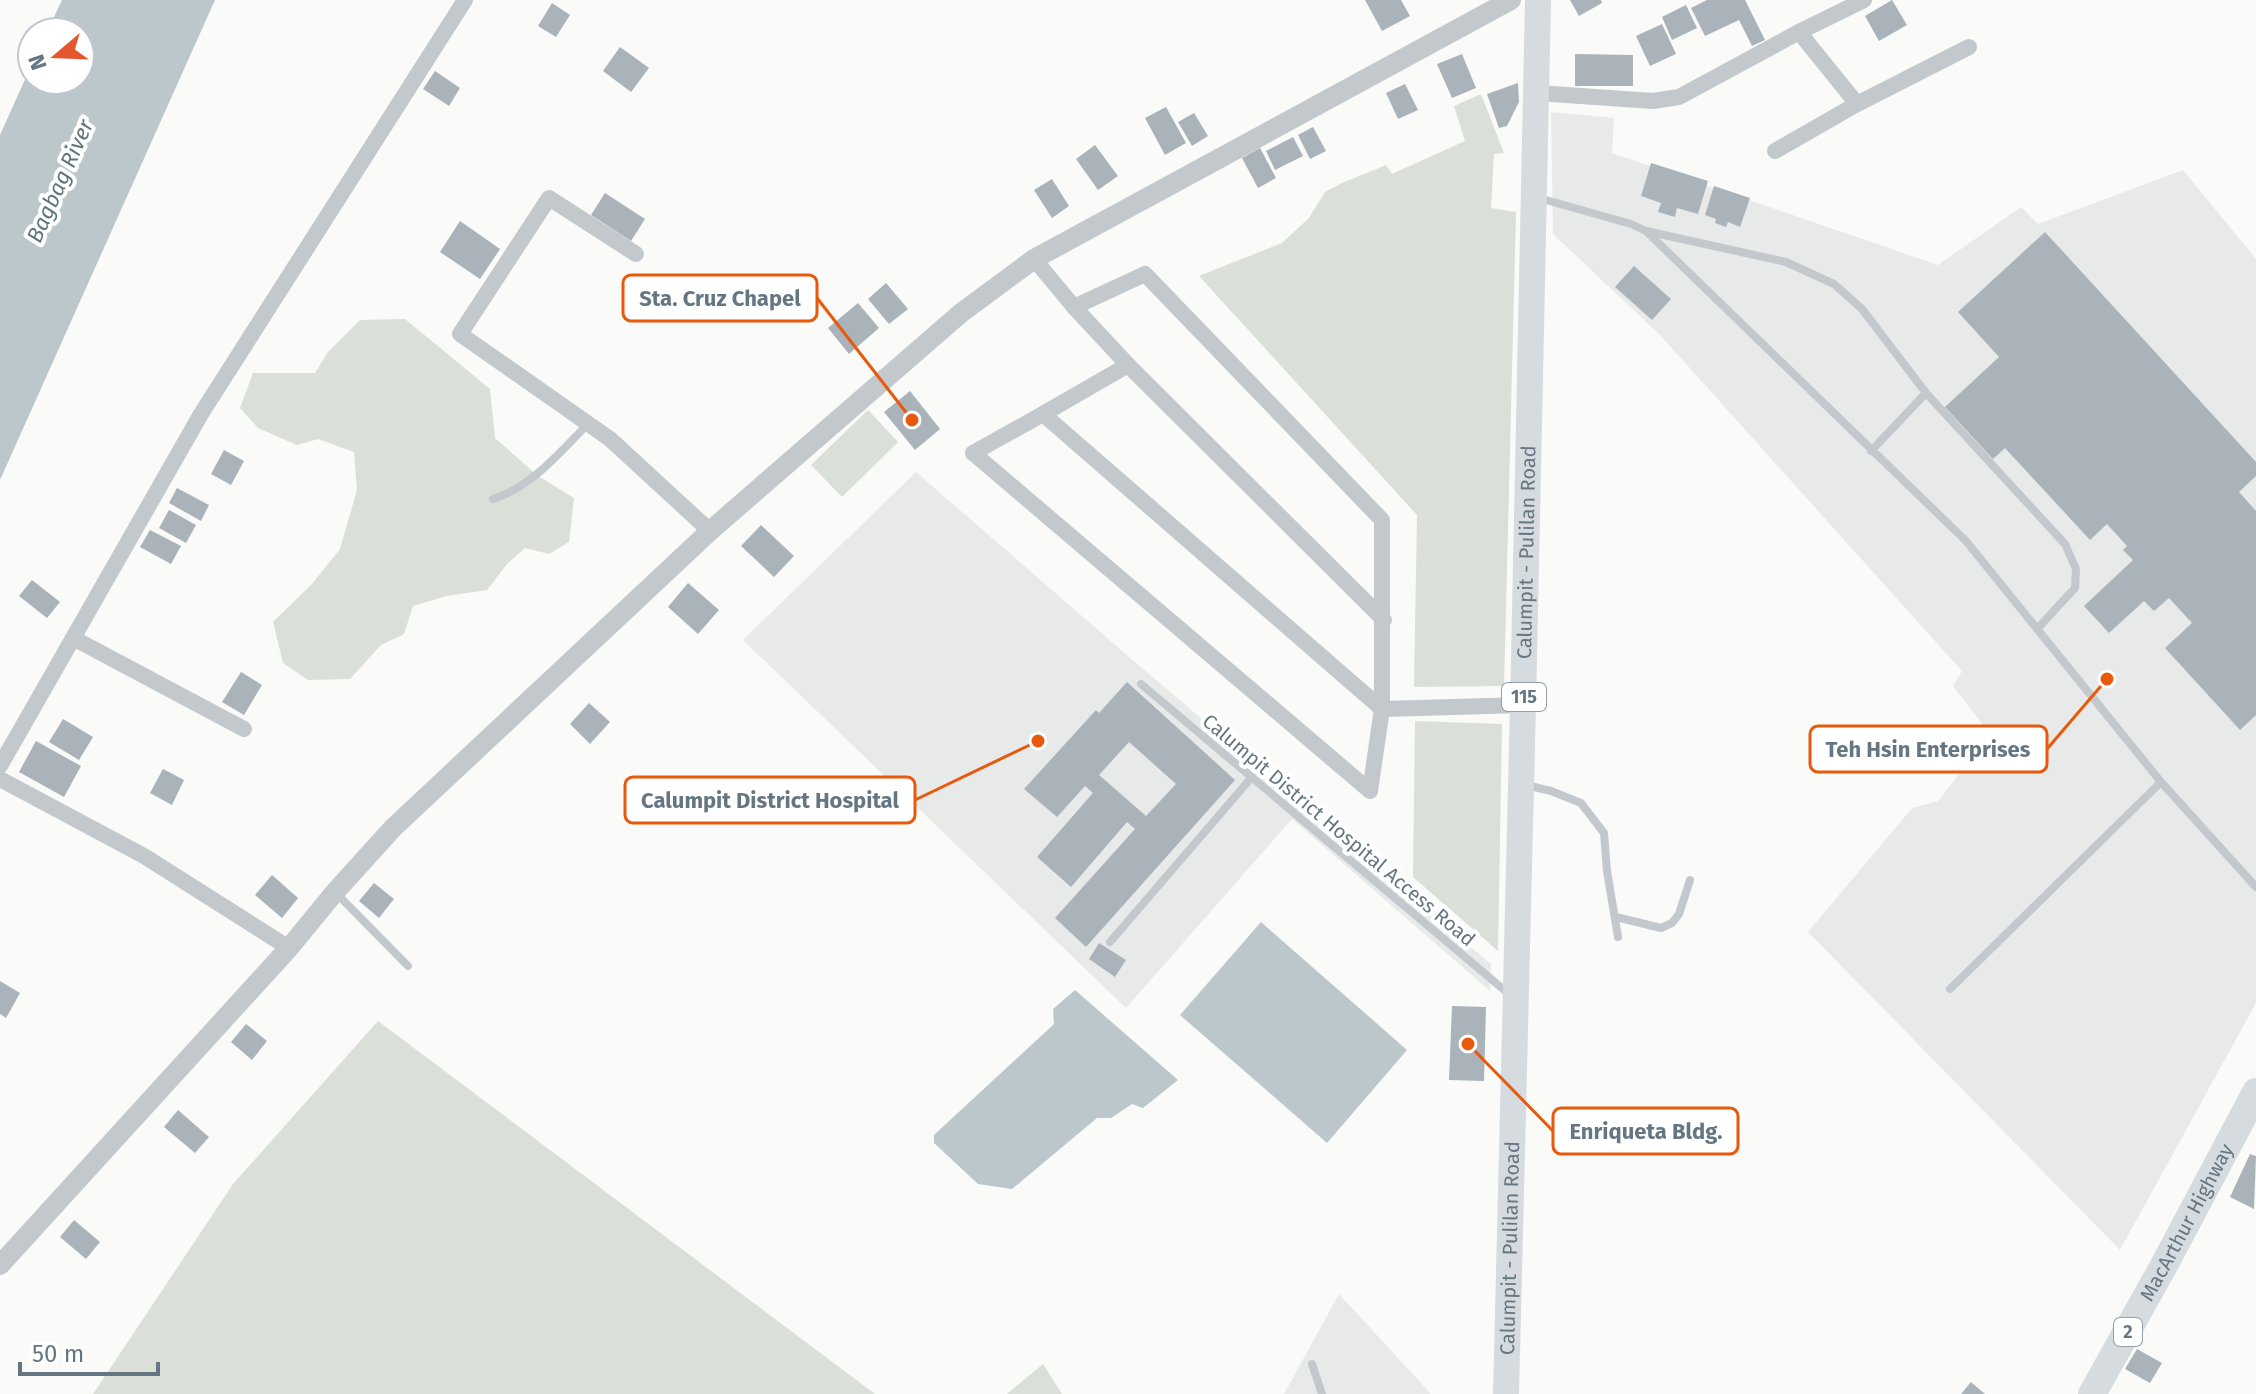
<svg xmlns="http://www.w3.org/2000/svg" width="2256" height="1394" font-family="'Fira Sans',sans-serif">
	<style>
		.built { fill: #e8e9e9 }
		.green { fill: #dadfd7 }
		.water { fill: #bbc7cb }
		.building { fill: #aab3b9; fill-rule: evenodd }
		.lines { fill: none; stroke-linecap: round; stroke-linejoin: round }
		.service { stroke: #c3c8cc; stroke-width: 8 }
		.minor { stroke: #c3c8cc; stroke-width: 16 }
		.tertiary { stroke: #c3c8cc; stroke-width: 20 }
		.primary { stroke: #d6dbdf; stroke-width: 26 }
		.trunk { stroke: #d6dbdf; stroke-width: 28 }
		.labels { text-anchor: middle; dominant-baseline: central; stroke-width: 8; stroke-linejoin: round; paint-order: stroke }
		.shield { fill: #fff; stroke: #939fa8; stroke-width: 2 }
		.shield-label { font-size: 18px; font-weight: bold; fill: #657683 }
		.street-label { font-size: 20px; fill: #657683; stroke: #fff }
		.water-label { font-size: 22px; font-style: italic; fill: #60757c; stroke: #fff }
		.leader { fill: none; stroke: #e8590c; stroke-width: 3 }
		.callout-dot { fill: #e8590c; stroke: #fff; stroke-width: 3 }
		.callout { fill: #fff; stroke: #e8590c; stroke-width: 3 }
		.callout-label { font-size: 22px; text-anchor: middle; font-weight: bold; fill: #657683 }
	</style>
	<rect width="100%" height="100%" fill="#fafaf8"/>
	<g class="built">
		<polygon points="1551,112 1614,118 1612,153 1938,265 2021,207 2038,224 2183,170 2256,259 2256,1003 2120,1250 1808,932 1912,808 1938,801 1990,734 1953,686 1962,671 1660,335 1553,234"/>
		<polygon points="916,472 1136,663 1491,964 1490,991 1292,819 1126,1008 743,640"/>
		<polygon points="1339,1294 1431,1394 1284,1394"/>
	</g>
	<g class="green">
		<polygon points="1481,94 1504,153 1494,154 1491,208 1516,212 1504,686 1414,687 1417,515 1199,276 1282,243 1309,218 1325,192 1342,183 1386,165 1392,174 1465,141 1454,106"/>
		<polygon points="405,319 490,389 495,438 538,476 574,498 569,542 549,554 525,548 507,564 487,590 446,596 413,606 404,634 381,645 350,679 308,680 283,663 273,622 312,584 340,549 357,490 354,452 318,439 297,445 258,428 240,408 253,373 315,373 328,352 360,320"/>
		<polygon points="868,410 898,442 842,497 811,465"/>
		<polygon points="1415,721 1502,724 1498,951 1413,877"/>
		<polygon points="378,1021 875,1394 93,1394 233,1184"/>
		<polygon points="1043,1364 1062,1394 1007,1394"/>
	</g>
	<g class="water">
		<polygon points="62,0 215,0 0,480 0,135 32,64 32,80 80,80 80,32 47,32"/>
		<polygon points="1261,922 1407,1050 1327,1143 1180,1015"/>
		<polygon points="1075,990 1178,1080 1143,1108 1132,1104 1111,1118 1097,1118 1012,1189 978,1184 934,1143 934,1135 1054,1024 1053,1009"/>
	</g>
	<g class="building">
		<polygon points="1365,0 1401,0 1410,16 1382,31"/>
		<polygon points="1570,0 1601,0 1602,3 1579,16"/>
		<polygon points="1707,0 1745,0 1765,40 1752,46 1739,20 1705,36 1691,8"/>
		<polygon points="1892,0 1907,25 1879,41 1865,16"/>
		<polygon points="552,3 570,15 556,37 538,26"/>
		<polygon points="1686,5 1697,28 1672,40 1662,17"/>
		<polygon points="1662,24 1676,54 1650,66 1636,36"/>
		<polygon points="620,47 649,68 631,92 603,71"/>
		<polygon points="1462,54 1476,88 1452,98 1437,64"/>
		<polygon points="1575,54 1633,55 1633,86 1575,86"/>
		<polygon points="435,71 460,88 449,106 423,89"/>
		<polygon points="1518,83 1519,102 1507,126 1499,128 1487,94"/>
		<polygon points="1405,84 1418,110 1398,119 1386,93"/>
		<polygon points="1166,107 1186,143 1165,155 1145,118"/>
		<polygon points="1194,113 1208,136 1192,146 1178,122"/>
		<polygon points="1313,127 1326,151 1310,159 1298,135"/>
		<polygon points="1293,137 1303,156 1275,170 1266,151"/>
		<polygon points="1095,145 1118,176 1098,190 1076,159"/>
		<polygon points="1260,148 1276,178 1258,188 1242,158"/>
		<polygon points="1651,163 1708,181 1698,214 1677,208 1675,217 1658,212 1661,203 1641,196"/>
		<polygon points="1052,179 1069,206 1052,218 1034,190"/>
		<polygon points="1714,186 1750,198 1740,227 1728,222 1726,227 1715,223 1716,219 1705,215"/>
		<polygon points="605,193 645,219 631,241 591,215"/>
		<polygon points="460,221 500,249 480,279 440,252"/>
		<polygon points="2045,232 2256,462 2256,476 2239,492 2256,511 2256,715 2240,730 2165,648 2192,623 2169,598 2154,611 2144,601 2109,633 2084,606 2133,560 2123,550 2127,546 2107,524 2090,540 2005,448 1993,459 1945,407 1999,357 1958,312"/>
		<polygon points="1634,266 1671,299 1652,320 1615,287"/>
		<polygon points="886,283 908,309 889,324 868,299"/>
		<polygon points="858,303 879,328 849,354 828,328"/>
		<polygon points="910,391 940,429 915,450 884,412"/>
		<polygon points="224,450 244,461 231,485 211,474"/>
		<polygon points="177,488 209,505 201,521 169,503"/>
		<polygon points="169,510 196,525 186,543 159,528"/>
		<polygon points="761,525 794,556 774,577 741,546"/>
		<polygon points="150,530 181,546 171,564 140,547"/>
		<polygon points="32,580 60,602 47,618 19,596"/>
		<polygon points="688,583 719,610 698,634 668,607"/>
		<polygon points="241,672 262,685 244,715 222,702"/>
		<path d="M1127 682 1235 780 1086 947 1055 918 1135 829 1127 822 1071 887 1037 857 1093 793 1085 786 1057 817 1024 789 1096 710 1099 713ZM1129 742 1176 784 1146 816 1099 775Z"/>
		<polygon points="589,703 610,722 590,744 570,724"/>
		<polygon points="63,719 93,737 79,760 49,742"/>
		<polygon points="36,741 81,766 64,797 19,772"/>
		<polygon points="163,769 184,780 172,805 150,793"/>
		<polygon points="272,875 298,898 282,918 255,895"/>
		<polygon points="374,883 394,899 379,918 359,901"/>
		<polygon points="1099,943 1126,960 1115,977 1089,959"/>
		<polygon points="0,981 20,993 6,1018 0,1014"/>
		<polygon points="1452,1006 1486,1007 1484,1081 1449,1080"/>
		<polygon points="246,1024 267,1041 252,1060 231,1042"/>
		<polygon points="178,1110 209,1137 195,1153 164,1127"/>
		<polygon points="2250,1154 2256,1156 2254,1209 2230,1197"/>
		<polygon points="74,1220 100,1242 86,1259 60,1237"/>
		<polygon points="2137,1349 2162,1363 2150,1383 2125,1369"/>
		<polygon points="1971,1382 1985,1394 1961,1394"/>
	</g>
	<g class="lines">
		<g class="service">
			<polyline points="1539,198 1631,224 1646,231 1786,262 1834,284 1862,309 1926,393 2065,544 2076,569 2075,588 2037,629"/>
			<polyline points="1646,231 1966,541 2161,782 2256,887"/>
			<polyline points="1871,451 1926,393"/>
			<path d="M493 499C533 486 559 453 588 424"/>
			<polyline points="1141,684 1509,994"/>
			<polyline points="1526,785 1551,791 1581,803 1604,833 1607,871 1618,937"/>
			<polyline points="335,892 408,966"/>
			<polyline points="1616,917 1661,928 1672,923 1679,914 1690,880"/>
			<polyline points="1110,942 1252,777"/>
			<polyline points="1950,989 2161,782"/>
			<polyline points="1312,1364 1322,1394"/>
		</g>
		<g class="minor">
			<polyline points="1799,32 1857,104"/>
			<polyline points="1537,93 1653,101 1679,97 1799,32 1864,0"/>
			<polyline points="1775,151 1857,104 1969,47"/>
			<polyline points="636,254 549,198 460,334 610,439 710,531"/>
			<polyline points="1034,259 1074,307 1128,365 1384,620"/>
			<polyline points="1128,365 1043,414 1382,709 1523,705"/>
			<polyline points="1043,414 973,453 1370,791 1382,709 1382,520 1145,274 1074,307"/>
			<polyline points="73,638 244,729"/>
			<polyline points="0,766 201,414 465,0"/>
			<polyline points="0,779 144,856 289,948"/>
		</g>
		<polyline class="tertiary" points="0,1265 289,948 335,892 393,828 710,531 961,313 1034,259 1511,0"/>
		<path class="primary" id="s1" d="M1506 1394 1523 705 1538 0"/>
		<path class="trunk" id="s2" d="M2092 1394 2162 1269 2256 1092"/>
	</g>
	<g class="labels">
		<g class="shield">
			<rect x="1502" y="683" width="44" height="28" rx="6"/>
			<rect x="2114" y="1318" width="28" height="28" rx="6"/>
		</g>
		<g class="shield-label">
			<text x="1524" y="697">115</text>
			<text x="2128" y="1332">2</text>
		</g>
		<g class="street-label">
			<text stroke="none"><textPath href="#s1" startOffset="842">Calumpit - Pulilan Road</textPath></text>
			<text transform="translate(1339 830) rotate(40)">Calumpit District Hospital Access Road</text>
			<text stroke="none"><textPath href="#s2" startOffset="196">MacArthur Highway</textPath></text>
			<text stroke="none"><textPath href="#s1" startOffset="146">Calumpit - Pulilan Road</textPath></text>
		</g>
		<g class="water-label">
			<text transform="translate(60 181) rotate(-66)">Bagbag River</text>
		</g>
	</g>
	<path class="leader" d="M912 420L817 298M2107 679L2047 749M1038 741L915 800M1468 1044L1553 1131"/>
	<g class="callout-dot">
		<circle cx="912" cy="420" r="8"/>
		<circle cx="2107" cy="679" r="8"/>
		<circle cx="1038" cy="741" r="8"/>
		<circle cx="1468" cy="1044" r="8"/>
	</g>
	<g class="callout">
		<rect x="623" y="275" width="194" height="46" rx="8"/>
		<rect x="1810" y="726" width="237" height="46" rx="8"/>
		<rect x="625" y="777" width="290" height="46" rx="8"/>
		<rect x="1553" y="1108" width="185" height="46" rx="8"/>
	</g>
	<g class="callout-label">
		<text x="720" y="306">Sta. Cruz Chapel</text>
		<text x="1928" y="757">Teh Hsin Enterprises</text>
		<text x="770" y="808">Calumpit District Hospital</text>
		<text x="1646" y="1139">Enriqueta Bldg.</text>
	</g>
	<g transform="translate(56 56) rotate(251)"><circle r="38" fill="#ffffff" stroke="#c1c8cd" stroke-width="2"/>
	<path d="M0-6L14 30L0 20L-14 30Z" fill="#e4572e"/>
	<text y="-12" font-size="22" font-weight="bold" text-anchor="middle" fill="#657683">N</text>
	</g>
	<path d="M20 1362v12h138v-12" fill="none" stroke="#657683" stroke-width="4"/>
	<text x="32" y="1362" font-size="24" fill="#657683" stroke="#ffffff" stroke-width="6" paint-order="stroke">50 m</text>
</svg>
